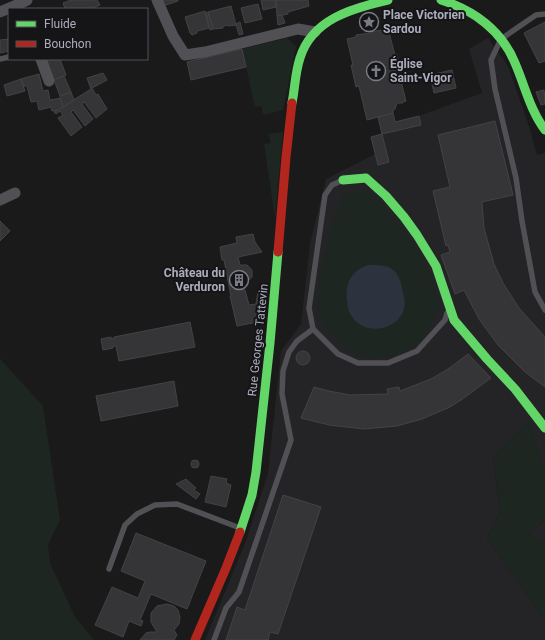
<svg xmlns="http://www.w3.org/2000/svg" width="545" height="640" font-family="Roboto,sans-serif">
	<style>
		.built { fill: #242427 }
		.green { fill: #1e2621; fill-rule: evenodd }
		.water { fill: #2c333e }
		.building { fill: #353537; stroke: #434347 }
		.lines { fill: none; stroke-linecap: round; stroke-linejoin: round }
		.lane { stroke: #505055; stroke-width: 5.5 }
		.street { stroke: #505055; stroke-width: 11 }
		.fast { stroke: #63d668; stroke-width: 9 }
		.jam { stroke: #b3261e; stroke-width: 9 }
		.labels { text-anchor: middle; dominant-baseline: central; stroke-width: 4; stroke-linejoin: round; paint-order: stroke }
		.poi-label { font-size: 12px; font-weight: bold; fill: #abadbd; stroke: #151417; text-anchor: start }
		.street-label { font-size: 12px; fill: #abadbd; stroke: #151417 }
	</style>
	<rect width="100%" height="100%" fill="#1a1a1b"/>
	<g class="built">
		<polygon points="488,38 508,66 530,129 537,155 545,153 545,472 529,422 493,457 500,513 487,538 545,620 545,640 205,640 246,541 268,473 281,351 301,324 310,244 326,179 375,154 371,137 420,125 419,116 482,93 469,49"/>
		<polygon points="545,519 545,542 529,534"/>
	</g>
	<g class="green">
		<polygon points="287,38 296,46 283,110 263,115 261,106 255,107 242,49"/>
		<polygon points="283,132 275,218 264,144 271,143 268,134"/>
		<path d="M368 190 399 223 419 251 433 280 439 305 430 327 415 346 392 356 372 358 354 353 338 343 326 328 317 309 320 271 332 225 343 194ZM349 310 393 324 379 329 354 319Z"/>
		<polygon points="0,359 43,406 60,520 48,545 50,563 75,617 94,640 0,640"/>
		<polygon points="529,422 545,472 545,519 529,534 545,542 545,620 487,538 500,513 493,457"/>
	</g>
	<path class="water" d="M368 265C392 264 399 269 403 293 405 300 406 307 402 314 392 332 362 335 351 315 348 311 348 306 347 301 345 283 351 271 368 265Z"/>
	<g class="building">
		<polygon points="71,0 97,0 100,5 90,9 64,9 65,9 63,3"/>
		<polygon points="161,0 178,0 178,1 163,6"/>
		<polygon points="261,0 276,0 276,7 263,10"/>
		<polygon points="276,0 308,0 309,6 288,12 288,14 277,16"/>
		<polygon points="258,4 262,19 245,23 241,8"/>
		<polygon points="231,6 236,25 228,26 228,25 223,26 223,28 213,29 208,12"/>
		<polygon points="205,11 209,28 197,31 197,33 192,35 190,33 185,17"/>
		<polygon points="208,12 213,29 210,30 206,13"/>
		<polygon points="282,15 285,23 278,25 277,16"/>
		<polygon points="240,22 243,34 239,35 236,24"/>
		<polygon points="545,22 545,61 539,63 524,33"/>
		<polygon points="388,29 395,55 397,54 402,76 400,77 406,101 403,102 403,103 397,103 395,109 393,110 393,113 367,120 359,86 356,87 351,65 353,65 347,39 356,37 356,35 370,33 370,32"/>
		<polygon points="9,39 9,51 0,53 0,40"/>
		<polygon points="242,49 246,67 191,80 187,62"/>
		<polygon points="46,59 60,59 66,75 54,80"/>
		<polygon points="452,70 456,88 434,93 430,75"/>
		<polygon points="103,73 107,80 92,88 96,95 98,94 107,109 96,118 84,102 82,104 93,119 85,126 73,110 71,112 82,127 71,136 58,118 63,115 60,111 56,114 54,112 91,89 87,78"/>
		<polygon points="39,74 43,91 48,90 50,100 61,98 63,107 58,110 52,111 51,107 39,110 37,101 31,102 27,86 24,86 21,79"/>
		<polygon points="64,76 71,92 60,96 54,80"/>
		<polygon points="21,79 25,91 7,96 4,85"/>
		<polygon points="544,90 545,104 541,105 536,92"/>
		<polygon points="71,92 74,100 63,107 60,96"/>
		<polygon points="393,113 395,122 419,116 421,125 382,134 378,117"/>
		<polygon points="495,121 513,195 482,202 484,228 494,264 503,283 519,308 545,337 545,387 525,372 498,345 479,319 464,290 455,294 441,255 450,252 448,245 446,246 433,191 450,187 438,135"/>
		<polygon points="382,134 389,162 378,165 371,137"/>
		<polygon points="0,221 10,231 0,241"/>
		<polygon points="253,234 255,242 262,252 238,257 240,265 247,265 252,270 252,277 248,281 243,282 249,305 256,304 258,292 268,290 263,321 237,326 230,296 231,296 224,260 222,260 220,247 237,243 236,237"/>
		<polygon points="190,322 195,347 119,361 116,346 113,346 113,348 103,350 101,339 111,337 111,339 114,338 114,337"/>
		<circle cx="303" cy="358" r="7"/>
		<polygon points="468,354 491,378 461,400 450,407 422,419 397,426 364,429 329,425 301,418 314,387 329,391 350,395 388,394 387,389 399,387 400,391 431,379 448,369"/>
		<polygon points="174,381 178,406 101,421 96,396"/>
		<circle cx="195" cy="464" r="4"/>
		<polygon points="211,476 227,479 226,483 231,485 226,507 205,502"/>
		<polygon points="186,479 196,488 194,490 200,494 196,499 176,484"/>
		<polygon points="283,495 321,507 278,634 270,632 268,640 226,640 237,607 245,610"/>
		<polygon points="136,533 206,561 187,609 151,594 140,620 143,621 141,626 129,621 123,637 95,625 112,587 138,598 145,581 121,571"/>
		<polygon points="167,604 174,606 178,610 180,617 179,624 174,630 177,635 174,640 140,640 146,633 150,632 157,632 151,622 151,613 157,606"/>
	</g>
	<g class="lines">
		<g class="lane">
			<polyline points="545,14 536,15 501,39 491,60 495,89 516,178 522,221 535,292 545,310"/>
			<polyline points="0,59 9,57"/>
			<polyline points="343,180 332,185 325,195 309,308 313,329 338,354 358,363 388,363 417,351 445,320 447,313"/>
			<polyline points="109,569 125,525 137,514 155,505 177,504 240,528"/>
			<polyline points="214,640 226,608 239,592 291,440 282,394 283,371 289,352 297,341 313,329"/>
		</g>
		<g class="street">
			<polyline points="157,0 173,36 185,55 205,52 298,29 315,32"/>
			<polyline points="0,12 19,4 27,0"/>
			<polyline points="41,59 49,81"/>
			<polyline points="0,200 15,193"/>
		</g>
		<g class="fast">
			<path d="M441 0C474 10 502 31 515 63 525 86 530 110 545 130"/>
			<path d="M292 103C295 88 295 73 300 58 312 19 353 8 388 0"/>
			<polyline points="343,180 366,178 386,196 404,217 417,235 436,266 454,320 487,359 515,389 545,428"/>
			<polyline points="240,532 252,495 256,472 270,343 278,252"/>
		</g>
		<g class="jam">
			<polyline points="278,252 286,157 292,103"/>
			<polyline points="195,640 226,568 240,532"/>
		</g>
	</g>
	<defs>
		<symbol id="sight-ring" viewBox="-11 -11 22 22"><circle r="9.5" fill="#151417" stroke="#787a84" stroke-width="1.5"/><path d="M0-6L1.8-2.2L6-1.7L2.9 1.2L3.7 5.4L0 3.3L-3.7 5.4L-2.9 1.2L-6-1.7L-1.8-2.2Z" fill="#787a84"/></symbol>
		<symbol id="church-ring" viewBox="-11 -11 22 22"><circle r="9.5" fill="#151417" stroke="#787a84" stroke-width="1.5"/><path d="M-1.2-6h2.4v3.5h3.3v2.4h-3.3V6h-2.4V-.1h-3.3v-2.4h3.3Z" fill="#787a84"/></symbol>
		<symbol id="building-ring" viewBox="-11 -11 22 22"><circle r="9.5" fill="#151417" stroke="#787a84" stroke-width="1.5"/><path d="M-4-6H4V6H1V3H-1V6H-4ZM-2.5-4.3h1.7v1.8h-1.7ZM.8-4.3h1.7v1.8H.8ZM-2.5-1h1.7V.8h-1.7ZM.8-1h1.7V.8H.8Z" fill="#787a84"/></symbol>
	</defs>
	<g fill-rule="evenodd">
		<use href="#sight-ring" x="358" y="11" width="22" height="22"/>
		<use href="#church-ring" x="365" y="60" width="22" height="22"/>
		<use href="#building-ring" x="228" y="269" width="22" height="22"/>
	</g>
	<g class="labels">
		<g class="poi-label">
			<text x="383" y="15">Place Victorien<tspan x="383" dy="14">Sardou</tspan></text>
			<text x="390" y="64">Église<tspan x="390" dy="14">Saint-Vigor</tspan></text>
			<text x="225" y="273" text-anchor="end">Château du<tspan x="225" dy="14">Verduron</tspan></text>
		</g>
		<g class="street-label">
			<text transform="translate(258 340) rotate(-84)">Rue Georges Tattevin</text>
		</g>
	</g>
	<rect x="8" y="8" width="140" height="52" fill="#151417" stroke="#515159"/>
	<rect x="16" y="21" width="20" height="6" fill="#63d668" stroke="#515159"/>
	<text x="44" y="28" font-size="12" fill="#abadbd">Fluide</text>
	<rect x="16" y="41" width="20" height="6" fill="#b3261e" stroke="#515159"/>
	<text x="44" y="48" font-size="12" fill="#abadbd">Bouchon</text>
</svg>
